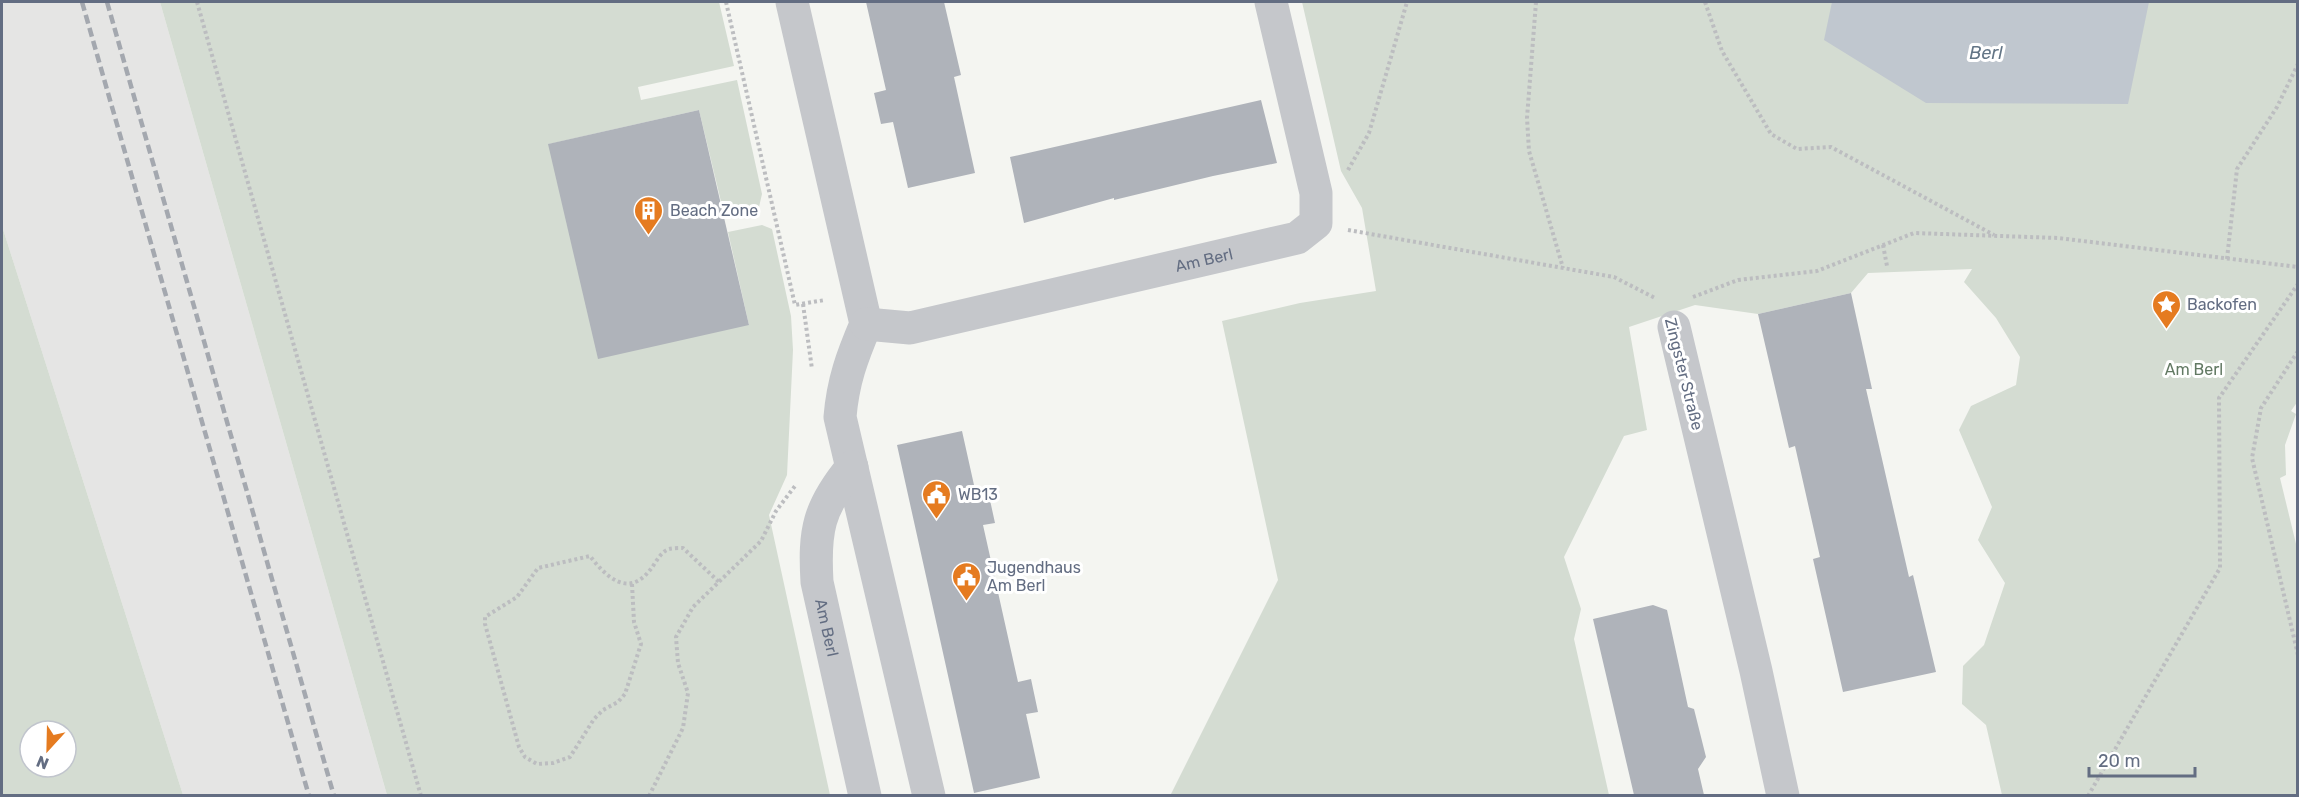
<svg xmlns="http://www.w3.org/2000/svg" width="2299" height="797" font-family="Rubik,sans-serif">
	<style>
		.built { fill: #e5e5e4 }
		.green { fill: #d4dcd2; fill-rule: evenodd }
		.water { fill: #c0c7cf }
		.building { fill: #afb3ba }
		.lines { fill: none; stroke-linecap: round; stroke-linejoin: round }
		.path { stroke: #bcbdc0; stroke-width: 4; stroke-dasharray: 3 3; stroke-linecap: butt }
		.street { stroke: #c5c7cb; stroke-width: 33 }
		.rail { stroke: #a4a8af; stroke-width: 4.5; stroke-dasharray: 9 4.5; stroke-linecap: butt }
		.labels { text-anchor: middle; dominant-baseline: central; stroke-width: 6; stroke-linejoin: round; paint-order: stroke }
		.poi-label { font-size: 16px; fill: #636d82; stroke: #fff; text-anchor: start }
		.street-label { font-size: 16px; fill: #636d82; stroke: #fff }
		.park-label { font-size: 16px; fill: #627963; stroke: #fff }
		.water-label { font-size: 18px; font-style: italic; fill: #637586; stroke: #fff }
	</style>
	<rect width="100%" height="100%" fill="#f4f5f1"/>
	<polygon class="built" points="2,2 160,2 387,795 183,795 2,226"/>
	<g class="green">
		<polygon points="160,2 719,2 734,66 638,87 641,100 737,80 762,194 759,207 724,214 699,110 549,144 749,325 728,232 762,225 772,229 791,316 793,350 787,475 769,515 830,795 387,795"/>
		<polygon points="1302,2 2297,2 2298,401 2291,411 2296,414 2285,445 2286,475 2280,478 2298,552 2297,795 2002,795 1986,725 1962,704 1963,666 1984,645 2005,583 1978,540 1992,507 1959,430 1971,406 2016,385 2020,357 1996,318 1964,282 1972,269 1868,273 1851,293 1758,314 1695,305 1629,327 1647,430 1624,436 1564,557 1581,609 1574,639 1609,795 1170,796 1278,580 1222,321 1300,303 1376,291 1362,208 1341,171"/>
		<path d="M2 226 183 795H2ZM30 731H66V767H30Z"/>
	</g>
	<polygon class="water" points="1832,2 2149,2 2128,104 1926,103 1824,40"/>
	<g class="building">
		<polygon points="866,2 944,2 961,75 954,77 975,173 908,188 893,122 881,124 874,93 886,90"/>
		<polygon points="1261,100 1277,163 1213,176 1114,200 1114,198 1024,223 1010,157"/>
		<polygon points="699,110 749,325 598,359 548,144"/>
		<polygon points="1851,293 1872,389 1866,389 1909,577 1913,575 1936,672 1843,692 1813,559 1820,557 1795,446 1789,448 1758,314"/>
		<polygon points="962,431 976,494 988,491 995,523 983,525 1018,682 1031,679 1038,712 1026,714 1040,778 974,793 897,445"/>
		<polygon points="1653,605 1667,610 1688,707 1694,709 1706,757 1698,769 1704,795 1634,795 1593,619"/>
	</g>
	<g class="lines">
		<g class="path">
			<polyline points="197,2 421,796"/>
			<polyline points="726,2 795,305 825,300"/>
			<polyline points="1536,2 1527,118 1529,151 1563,268"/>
			<polyline points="1705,2 1722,51 1771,134 1797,149 1831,147 1994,235"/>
			<polyline points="1348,170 1369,133 1407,2"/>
			<polyline points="1348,230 1614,277 1655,298"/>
			<polyline points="1883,245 1887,266"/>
			<polyline points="2227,259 2237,169 2277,107 2298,64"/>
			<polyline points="1693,297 1738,280 1817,271 1914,233 2058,238 2298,267"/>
			<polyline points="803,304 812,369"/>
			<polyline points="2298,351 2261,408 2252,458 2298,655"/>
			<path d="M632 584 634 622 641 644 625 694 618 702 603 710 594 719 570 757 553 763 537 764 525 757 519 747 485 624V617L517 597 538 568 590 556C606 577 628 598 650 570 656 563 660 552 669 549 673 548 679 548 683 548L719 582"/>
			<polyline points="649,796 683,728 688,693 678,663 676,637 693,607 761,541 776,511 795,486"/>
			<polyline points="2088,796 2220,568 2219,398 2298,284"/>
		</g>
		<g class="street">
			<path d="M792 2 866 324C852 357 843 381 840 417L929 796"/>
			<path id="s1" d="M866 324 910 328 1297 238 1316 223V193L1271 2"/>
			<polyline points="1674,327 1756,671 1783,796"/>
			<path id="s2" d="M852 467C818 508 814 531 817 582L865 796"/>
		</g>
		<g class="rail">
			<polyline points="82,2 309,796"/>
			<polyline points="107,2 334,796"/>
		</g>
	</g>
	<defs>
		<symbol id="building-pin" viewBox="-11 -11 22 30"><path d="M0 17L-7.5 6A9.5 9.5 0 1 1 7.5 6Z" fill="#e57b20" stroke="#fff"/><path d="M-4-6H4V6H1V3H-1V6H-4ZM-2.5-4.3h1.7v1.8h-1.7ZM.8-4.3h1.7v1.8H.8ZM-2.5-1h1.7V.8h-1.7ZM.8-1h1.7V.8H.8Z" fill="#fff"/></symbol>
		<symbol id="sight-pin" viewBox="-11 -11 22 30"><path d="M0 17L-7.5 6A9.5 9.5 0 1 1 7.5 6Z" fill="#e57b20" stroke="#fff"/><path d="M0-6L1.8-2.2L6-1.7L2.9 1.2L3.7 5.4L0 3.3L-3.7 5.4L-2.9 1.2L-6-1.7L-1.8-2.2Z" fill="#fff"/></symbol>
		<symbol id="civic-pin" viewBox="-11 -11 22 30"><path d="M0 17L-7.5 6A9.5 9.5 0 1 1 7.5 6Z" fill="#e57b20" stroke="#fff"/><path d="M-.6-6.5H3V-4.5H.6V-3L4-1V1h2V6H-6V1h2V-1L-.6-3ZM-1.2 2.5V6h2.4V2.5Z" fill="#fff"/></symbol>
	</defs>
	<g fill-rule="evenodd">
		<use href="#building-pin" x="632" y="194" width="33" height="45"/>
		<use href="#sight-pin" x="2150" y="288" width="33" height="45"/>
		<use href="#civic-pin" x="920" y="478" width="33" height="45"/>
		<use href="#civic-pin" x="950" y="560" width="33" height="45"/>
	</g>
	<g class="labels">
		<g class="poi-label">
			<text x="670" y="210">Beach Zone</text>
			<text x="2187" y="304">Backofen</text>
			<text x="958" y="494">WB13</text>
			<text x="987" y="567">Jugendhaus<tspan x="987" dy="18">Am Berl</tspan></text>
		</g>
		<g class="street-label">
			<text stroke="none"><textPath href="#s1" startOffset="346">Am Berl</textPath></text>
			<text transform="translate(1684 374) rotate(76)">Zingster Straße</text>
			<text stroke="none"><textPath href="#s2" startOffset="171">Am Berl</textPath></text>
		</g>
		<g class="park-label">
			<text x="2194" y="369">Am Berl</text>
		</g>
		<g class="water-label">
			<text x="1986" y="53">Berl</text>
		</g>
	</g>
	<rect width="2299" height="797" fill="none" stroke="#636d82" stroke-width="6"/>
	<g transform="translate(48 749) rotate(202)"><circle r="28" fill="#ffffff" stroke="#c1c5cd" stroke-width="1.5"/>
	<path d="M0-4.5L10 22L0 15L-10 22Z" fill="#e57b20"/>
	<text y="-9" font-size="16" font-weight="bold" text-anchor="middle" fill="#636d82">N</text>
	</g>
	<path d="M2089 767v9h106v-9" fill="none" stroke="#636d82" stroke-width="3"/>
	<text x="2098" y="767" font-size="18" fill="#636d82" stroke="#ffffff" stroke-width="4.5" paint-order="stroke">20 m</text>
</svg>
